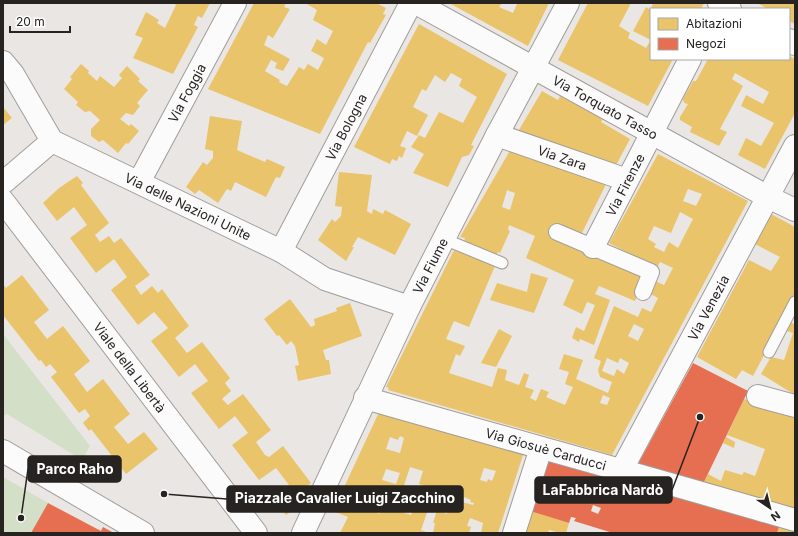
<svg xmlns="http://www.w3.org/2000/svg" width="798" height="536" font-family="Inter,sans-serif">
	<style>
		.green { fill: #d3dfc6 }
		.homes { fill: #e9c46a; fill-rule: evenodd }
		.shops { fill: #e76f51; fill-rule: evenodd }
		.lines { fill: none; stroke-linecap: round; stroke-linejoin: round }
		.service-casing { stroke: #a09d9a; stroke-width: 13 }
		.pedestrian-casing { stroke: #a09d9a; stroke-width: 18 }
		.minor-casing { stroke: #a09d9a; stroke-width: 24 }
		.service { stroke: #fcfbfb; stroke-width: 11 }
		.pedestrian { stroke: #fcfbfb; stroke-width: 16 }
		.minor { stroke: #fcfbfb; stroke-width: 22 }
		.labels { text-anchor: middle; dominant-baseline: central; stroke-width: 4; stroke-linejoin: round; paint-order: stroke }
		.street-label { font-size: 13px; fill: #262321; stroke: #fff }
		.leader { fill: none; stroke: #262321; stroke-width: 1.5 }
		.callout-dot { fill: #262321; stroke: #fff; stroke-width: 1.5 }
		.callout { fill: #262321; stroke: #262321; stroke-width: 1.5 }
		.callout-label { font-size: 14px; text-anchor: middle; font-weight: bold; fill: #fff }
	</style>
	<rect width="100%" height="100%" fill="#eae6e3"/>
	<g class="green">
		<polygon points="3,334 90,446 82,460 7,414 3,416"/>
		<polygon points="3,477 48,503 31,533 3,533"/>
	</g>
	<g class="homes">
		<polygon points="173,3 210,3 202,18 198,16 194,25 198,27 173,74 133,58 143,38 135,35 146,12 159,20 157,23 165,28 176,5"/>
		<polygon points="254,3 286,3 284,7 290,9 273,38 268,35 264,45 290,59 283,71 275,68 277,63 271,60 265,71 280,80 279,82 287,86 299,67 304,70 308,64 318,70 324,58 311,51 317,39 326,45 333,31 313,20 317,10 305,3 376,3 386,8 383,14 386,15 370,43 368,42 320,134 208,89"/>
		<polygon points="449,3 502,3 499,7 513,13 517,4 514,3 549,3 528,46"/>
		<polygon points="588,3 631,3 619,26 630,33 628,38 646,48 651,40 633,31 646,7 651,10 651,59 673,59 648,106 558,60"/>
		<polygon points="653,3 704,3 701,9 651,9"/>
		<polygon points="757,3 795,3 795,24 789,21 789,9 768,9"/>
		<polygon points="419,24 507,74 471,145 474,146 469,155 462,157 448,187 413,173 424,154 411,147 419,135 425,138 439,112 463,123 477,97 459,86 462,79 451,73 445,82 435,75 426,91 422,89 413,107 428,115 417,136 407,131 400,146 406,148 402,158 399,156 397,161 392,159 390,164 354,147"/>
		<polygon points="789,56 795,59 795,113 765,169 738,155 746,138 761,146 774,123 741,106 746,95 763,104 769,92 735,73 732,79 743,86 720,129 727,132 719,146 690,132 692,127 680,120 680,117 688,104 684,103 683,99 693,81 696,81 708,59 789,59"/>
		<polygon points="81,64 89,71 88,73 97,81 100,76 114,87 122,78 119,75 127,66 140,79 138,81 148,90 137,103 140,106 133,115 126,113 120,119 129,126 131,124 139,131 128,144 126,143 118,153 103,140 99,142 91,136 91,129 100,120 90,111 85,112 76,105 78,102 64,89 72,79 70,77"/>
		<polygon points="542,91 558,100 560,96 603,119 601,122 630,139 615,167 516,135"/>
		<polygon points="3,107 12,118 3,125"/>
		<polygon points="210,116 242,121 237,150 265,162 267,159 285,167 280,178 276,177 266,197 235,182 231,191 227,189 218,203 199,190 195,194 186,187 203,162 207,165 213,158 213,151 205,149"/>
		<path d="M512 147 609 178 581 235 646 275 635 301 599 286 595 294 610 300 594 345 580 339 579 342 572 338 576 327 584 331 595 305 587 302 582 314 563 305 574 280 526 258 535 236 509 225 508 230 510 231 500 253 498 252 496 256 464 242 465 238 460 237ZM507 190 515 193 510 210 502 207Z"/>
		<path d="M658 154 748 201 612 455 388 390 389 388 386 387 454 250 458 252 459 250 495 266 469 327 454 321 446 339 465 346 460 356 456 354 449 373 492 387 498 368 507 370 505 380 519 385 524 373 529 375 525 387 534 390 530 398 536 401 541 389 549 392 546 397 565 405 573 387 565 384 569 372 559 369 564 354 583 360 576 379 608 393 612 382 600 377 598 370 601 361 594 358 614 306 638 317 642 308 651 312 658 298 647 292 653 280 664 285 673 268 660 262 657 268 609 243ZM688 189 702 194 696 206 683 201ZM680 212 693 219 678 248 669 242 664 252 654 247 656 244 648 239 654 226 671 233ZM634 324 644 329 638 341 628 336ZM607 358 618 363 620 358 629 363 624 374 617 369 614 376 602 371ZM603 395 610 398 607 405 600 403Z"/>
		<polygon points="339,172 372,175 367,211 372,214 373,209 383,214 385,210 411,224 395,255 358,237 352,247 354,247 346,261 318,240 332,219 335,222 341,216 342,207 335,206"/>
		<polygon points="77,176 83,183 81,185 109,223 95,235 100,242 109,236 114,243 121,238 150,275 135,286 141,295 152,286 158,293 162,289 189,326 175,338 187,353 202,342 230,378 225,383 231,391 222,399 228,405 243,394 271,430 256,442 265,455 269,457 283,446 311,483 296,494 302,503 286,515 273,498 289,485 276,468 259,480 232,445 248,433 235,416 219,429 191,393 208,381 195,364 179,377 151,341 168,328 154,312 138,325 111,290 127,277 114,259 96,273 70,238 87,225 74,207 57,221 43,203 59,188"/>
		<polygon points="771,214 795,227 795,297 753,376 742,370 736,379 697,357 749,260 771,271 780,257 755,244"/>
		<polygon points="531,273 548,278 534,313 490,300 497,283 527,292"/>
		<polygon points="22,275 49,310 34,322 47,339 63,326 90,361 74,374 87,392 103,379 130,414 114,427 128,444 144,432 158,449 126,474 91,429 89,431 83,423 90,416 85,409 79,413 51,377 57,372 50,364 46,367 41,360 39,361 3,315 3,284 6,288"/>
		<polygon points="290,299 311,327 315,325 314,319 337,311 336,308 350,303 362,336 323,350 326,360 329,360 331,374 298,381 295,366 299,365 295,346 291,341 287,345 279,335 277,336 264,319"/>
		<polygon points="788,322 795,324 795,395 761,374 771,357 784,360 793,333 784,330"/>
		<polygon points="499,329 512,336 496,367 481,363"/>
		<polygon points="744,399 795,414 795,509 703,484 708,474 721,481 725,470 742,475 744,472 755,476 765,449 727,435"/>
		<path d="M380 410 524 452 498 533H481L483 523 470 518 467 526 471 527 469 533H433L435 523H433L437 510 447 514 453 498 437 493 436 497 423 494 426 486 419 484 423 471 410 467 396 510 411 515 416 502 429 507 421 530 429 533H340L348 517 333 511ZM400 436 404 438 400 453 386 449 390 437 398 440ZM484 468 496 471 492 481 488 479 487 482 480 480ZM386 469 400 473 396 484 382 480ZM464 497 471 500 470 502 474 503 473 505 462 502ZM381 498 385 500 379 514 376 512 378 506 374 505 376 499 380 501Z"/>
		<polygon points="726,437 735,442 734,448 723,443"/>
		<polygon points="530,511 569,523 566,533 560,533 549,530 548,533 523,533"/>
		<polygon points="779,527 795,531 795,533 777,533"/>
	</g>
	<g class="shops">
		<polygon points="693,363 748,391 703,484 637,466"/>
		<path d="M546 459 779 527 777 533H613L574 521 576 518 571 517 569 523 530 511ZM593 505 601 508 598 514 591 511Z"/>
		<polygon points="48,503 101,531 103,527 114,533 31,533"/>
	</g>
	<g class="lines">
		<defs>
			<g id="service">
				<polyline points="444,239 502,263"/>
				<polyline points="769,352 795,302"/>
			</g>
			<polyline id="pedestrian" points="557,232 651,272 643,292"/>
			<g id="minor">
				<path id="s1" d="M416 3 768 197 795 210"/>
				<polyline points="719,3 730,9"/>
				<polyline points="789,40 795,44"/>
				<path id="s2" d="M3 62 13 74 52 141 281 251 325 279 409 307"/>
				<path id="s3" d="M497 135 627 180"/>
				<path id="s4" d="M139 182 235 3"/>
				<polyline points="3,183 52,141"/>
				<path id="s5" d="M3 201 256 533"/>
				<path id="s6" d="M593 247 690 59"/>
				<path id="s7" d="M281 251 411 3"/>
				<polyline points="758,396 795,406"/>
				<path id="s8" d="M365 398C508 439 652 478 795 520"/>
				<polyline points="3,451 143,533"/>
				<path id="s9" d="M622 469 795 146"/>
				<path id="s10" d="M303 533 409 307 497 135 568 3"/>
				<polyline points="514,533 541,448"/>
			</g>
		</defs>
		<use href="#service" class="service-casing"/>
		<use href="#pedestrian" class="pedestrian-casing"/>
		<use href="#minor" class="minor-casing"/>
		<use href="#service" class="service"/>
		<use href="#pedestrian" class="pedestrian"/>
		<use href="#minor" class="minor"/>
	</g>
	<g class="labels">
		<g class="street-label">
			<text stroke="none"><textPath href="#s4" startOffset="101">Via Foggia</textPath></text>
			<text stroke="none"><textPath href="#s1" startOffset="216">Via Torquato Tasso</textPath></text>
			<text stroke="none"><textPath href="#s7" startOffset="140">Via Bologna</textPath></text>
			<text stroke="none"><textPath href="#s3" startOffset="69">Via Zara</textPath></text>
			<text stroke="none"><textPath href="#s6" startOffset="70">Via Firenze</textPath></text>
			<text stroke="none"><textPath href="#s2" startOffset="244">Via delle Nazioni Unite</textPath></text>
			<text stroke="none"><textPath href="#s10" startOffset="296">Via Fiume</textPath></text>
			<text stroke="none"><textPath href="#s9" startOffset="183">Via Venezia</textPath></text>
			<text stroke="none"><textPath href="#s5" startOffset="209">Viale della Libertà</textPath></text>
			<text stroke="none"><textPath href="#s8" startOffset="188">Via Giosuè Carducci</textPath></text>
		</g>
	</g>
	<path class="leader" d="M21 518L28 469M700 417L672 490M164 494L227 499"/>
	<g class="callout-dot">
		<circle cx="21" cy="518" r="4"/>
		<circle cx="700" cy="417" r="4"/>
		<circle cx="164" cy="494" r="4"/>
	</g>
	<g class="callout">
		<rect x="28" y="456" width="93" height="26" rx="4"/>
		<rect x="535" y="477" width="137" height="26" rx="4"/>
		<rect x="227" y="486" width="236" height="26" rx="4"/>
	</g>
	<g class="callout-label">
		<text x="75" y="474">Parco Raho</text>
		<text x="603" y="495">LaFabbrica Nardò</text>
		<text x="345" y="503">Piazzale Cavalier Luigi Zacchino</text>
	</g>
	<rect width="798" height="536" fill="none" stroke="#262321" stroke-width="8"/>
	<rect x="650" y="8" width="140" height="52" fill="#ffffff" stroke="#a8a7a6"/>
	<rect x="658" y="18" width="20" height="12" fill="#e9c46a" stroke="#a8a7a6"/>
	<text x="686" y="28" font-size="12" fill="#262321">Abitazioni</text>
	<rect x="658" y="38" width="20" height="12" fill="#e76f51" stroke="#a8a7a6"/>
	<text x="686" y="48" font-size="12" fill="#262321">Negozi</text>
	<g transform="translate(770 508) rotate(145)" stroke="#ffffff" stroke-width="3" paint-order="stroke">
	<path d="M0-3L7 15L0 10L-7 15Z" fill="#262321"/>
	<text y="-6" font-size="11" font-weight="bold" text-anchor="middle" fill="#262321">N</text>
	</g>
	<path d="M10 26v6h60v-6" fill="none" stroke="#262321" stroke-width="2"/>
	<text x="16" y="26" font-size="12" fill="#262321" stroke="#ffffff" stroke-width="3" paint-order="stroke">20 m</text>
</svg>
